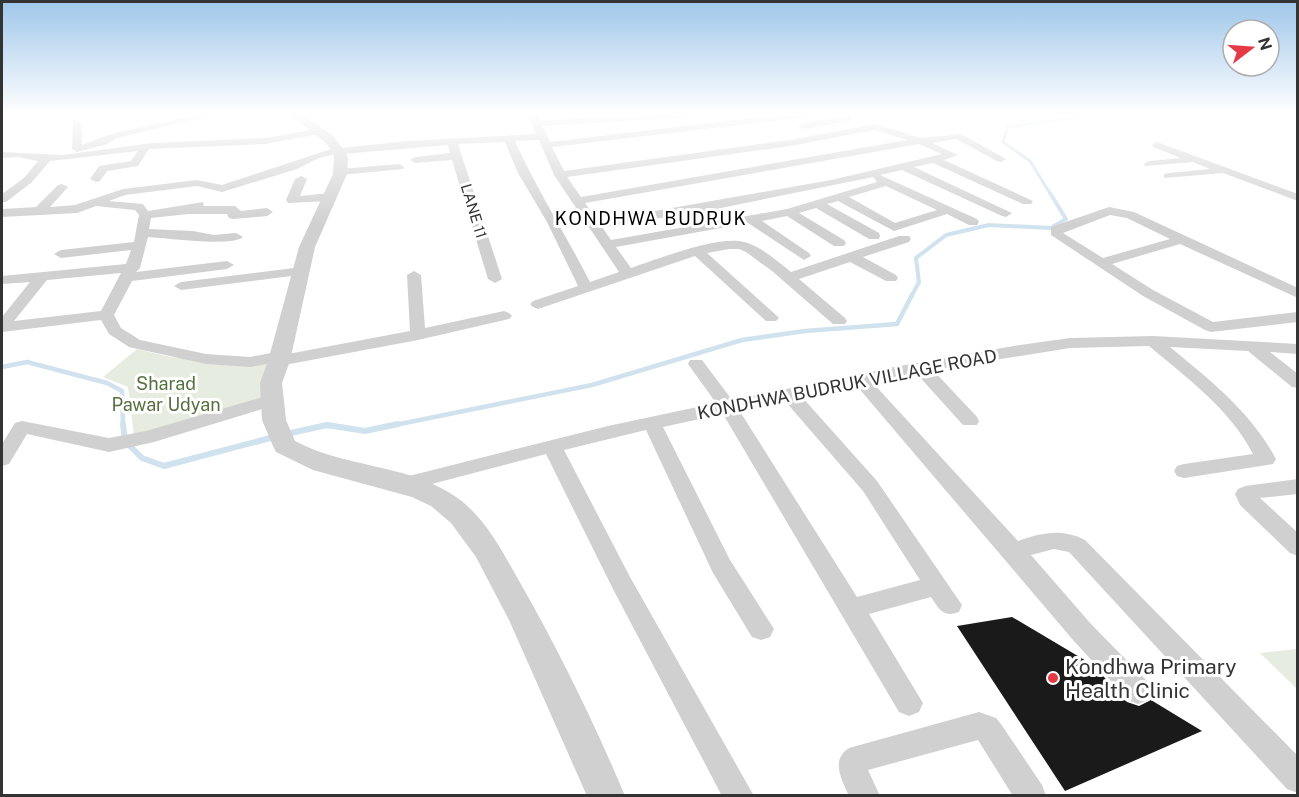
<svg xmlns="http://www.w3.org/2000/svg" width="1299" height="797" font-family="'Public Sans',sans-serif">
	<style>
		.green { fill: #e6ecdf }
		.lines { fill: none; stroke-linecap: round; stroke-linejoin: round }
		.stream-far3 { stroke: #cfe2ee; stroke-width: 3 }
		.stream-far2 { stroke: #cfe2ee; stroke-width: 4 }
		.stream-far1 { stroke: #cfe2ee; stroke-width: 4.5 }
		.stream { stroke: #cfe2ee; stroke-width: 6 }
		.building { fill: #1a1a1a }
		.minor { fill: #d0d0d0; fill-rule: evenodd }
		.tertiary { fill: #d0d0d0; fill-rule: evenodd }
		.poi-dot { fill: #e63946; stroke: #fff; stroke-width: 2 }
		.labels { text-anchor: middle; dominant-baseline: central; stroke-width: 6; stroke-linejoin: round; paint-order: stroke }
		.far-street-label { font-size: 15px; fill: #333; stroke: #fff }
		.far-quarter-label { font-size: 18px; letter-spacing: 1.5px; fill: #000; stroke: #fff }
		.park-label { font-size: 18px; fill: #56703f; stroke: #fff }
		.street-label { font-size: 18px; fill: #333; stroke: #fff }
		.near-poi-label { font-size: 21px; fill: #333; stroke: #fff; text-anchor: start }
	</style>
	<rect width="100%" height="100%" fill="#fff"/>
	<g class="green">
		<polygon points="137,349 170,357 245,365 275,359 266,406 134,435 128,387 103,377"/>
		<polygon points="1297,649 1298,649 1297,689 1260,653"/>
	</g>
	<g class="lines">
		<g class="stream-far3">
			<polyline points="1287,114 1298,115"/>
			<polyline points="1051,195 1030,161 1003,142 1008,127 1097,114"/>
		</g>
		<polyline class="stream-far2" points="911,297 919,282 916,258 946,235 989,225 1051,228 1066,219 1050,193"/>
		<g class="stream-far1">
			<polyline points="2,367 27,362 107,383 122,391 123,426"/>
			<polyline points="323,426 332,426"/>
			<polyline points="390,426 592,385 742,340 805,331 897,324 912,295"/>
		</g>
		<g class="stream">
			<polyline points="123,424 125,441 142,458 164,466 274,437"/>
			<polyline points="286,434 327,425 365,431 398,424"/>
		</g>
	</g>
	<polygon class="building" points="1012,617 1093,665 1127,702 1139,706 1151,700 1202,731 1065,791 957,626"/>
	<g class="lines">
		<g class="minor">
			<polygon points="201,114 218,114 117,138 107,144 77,152 72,149 73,120 81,122 82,145 111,134"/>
			<path d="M527 114H537L539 120 696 114 691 117 542 126 550 142 784 114H812L807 117 552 147 564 171 790 140 875 124 921 138 961 134 1006 159 1001 162 997 161 956 139 932 143 958 155 944 160 1033 201 1031 204H1023L933 163 914 167 1012 213 1006 217 1002 216 902 170 880 175 977 219 979 222 977 225H969L947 214 894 231 838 201 827 204 879 233 880 236 879 239H869L816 208 799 213 844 240 846 243 844 246H834L787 216 762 221 809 253 811 256 804 260 748 223 616 247 631 268C657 259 719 235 744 242 761 246 777 261 791 272L899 236H909L911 239 909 242 863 257 896 275 898 278 896 281H886L850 262 799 279 845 318 847 321 845 324H833L772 271 746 252 739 249H729L707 253 776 315 779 318 776 321H766L695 256 538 309 533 307 530 304 533 301 578 286 547 222 518 173 505 142 458 144 502 279 495 283 488 279 452 160 415 163 410 160 415 157 450 153 448 145 331 155 319 158 297 169 222 192 197 186 125 195 109 201 143 204 148 211 203 202 204 206H235L241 211 267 208 273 212 267 216 233 219 229 218 227 214H188L151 218 149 229 193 231 214 235 236 233 243 237C232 247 166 238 148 237L140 268 136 272 227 261 234 265 227 269 132 281 114 315 121 328 140 340 206 354 250 357 281 351 288 354 410 331 407 275 414 271 421 275 425 328 504 311 509 313 512 316 509 319 418 340 279 366 272 363 250 367 206 364 129 347 109 334 101 320 2 332V317L30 282 2 284V276L126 264 131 250 61 258 54 254 61 250 134 242 139 215 135 210 96 206 77 213 2 217V209L36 207 58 185 62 184 68 187 50 207 75 205 123 189 197 180 222 185 331 149 408 141 536 134ZM875 130 907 140 581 197 567 177 790 146ZM539 140 554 175 619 272 590 282C566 235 537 190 515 141ZM919 144 942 154 831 180 598 221 585 203ZM873 177 877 182 787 209 611 240 602 227 706 211ZM886 186 937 210 895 223 849 197ZM121 273 101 311 14 321 47 280Z"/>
			<polygon points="848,116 851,117 851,121 803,129 798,126 803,123"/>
			<polygon points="317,129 320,130 320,134 265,144 149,149 138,166 107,171 100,181 96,182 90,179 99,166 131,161 138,151 50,161 32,182 6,202 2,202 2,194 24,178 38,161 18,157 2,158 2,152 63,155 152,143 265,138"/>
			<polygon points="1157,142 1298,194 1298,201 1223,173 1164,178 1164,174 1168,173 1210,169 1193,162 1145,166 1144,164 1149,161 1181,158 1153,147 1152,145"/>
			<polygon points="399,164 404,167 403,169 340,175 334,172 340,169"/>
			<polygon points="301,176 307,179 300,196 330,193 336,197 330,201 288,203 286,200 295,179"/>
			<path d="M1109 207 1134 212 1298 288V298L1180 244 1112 264 1153 290 1213 322 1298 312V322L1211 332 1205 330 1143 296 1051 235V227ZM1110 215 1127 218 1170 239 1103 258 1063 233Z"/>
			<polygon points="302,267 307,268 309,271 307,274 181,290 174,286 181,282"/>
			<path d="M1153 336 1298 344V354L1270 352 1298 374V388L1292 387 1248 351 1170 347C1211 381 1250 411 1276 459L1273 464 1184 478 1177 476 1174 471 1177 466 1184 464 1253 454C1230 409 1187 378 1149 346L1070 348 933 370 977 417 979 421 977 425H963L916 373 872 382 1018 541C1042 533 1061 528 1085 540L1298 756V793L1287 789 1069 552 1054 549 1031 555 1091 624 1148 682 1152 691 1148 700 1138 704 1128 700 1073 640 856 385 802 397 877 481 962 605 959 612C943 618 939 609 931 597L869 614 923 703 919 712 909 716 899 712 723 414 663 427 730 560 774 629 770 637 761 640 752 637 713 573 646 430 564 450 630 577 754 796H722L614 591 546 454 405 491 398 489 395 484 398 479 405 477 608 426 716 403 688 364 690 360H702L732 400 894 367 1020 345 1070 338ZM785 401 863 491 920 580 857 597 739 410Z"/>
			<polygon points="273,394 279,396 282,400 279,404 154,442 109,452 27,434 9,464 2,466 2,444 15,423 22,421 109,438 146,431"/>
			<polygon points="1298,479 1298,494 1260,498 1298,533 1298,556 1290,553 1240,505 1235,494 1238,489 1245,486"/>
			<path d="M979 712 996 718 1001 724 1042 785 1046 796H1013L978 740 868 770 880 796H849C842 780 830 760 849 748Z"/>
		</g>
		<path class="tertiary" d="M289 114H302L333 136 346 152 348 159 347 174 315 247 290 361 282 383 286 420 295 441C343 467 403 464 450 493 484 513 503 553 522 586 560 653 595 724 625 796H587L509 620 476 557 451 523 431 506 412 497 313 470 276 452 273 446 262 420 260 383 268 361 299 247 333 174 334 159V153L325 142Z"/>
	</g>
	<linearGradient id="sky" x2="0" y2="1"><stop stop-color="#9ec6ea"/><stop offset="0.5" stop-color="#fff"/><stop offset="1" stop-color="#fff" stop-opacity="0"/></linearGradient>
	<rect width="1299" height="226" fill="url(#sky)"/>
	<circle class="poi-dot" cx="1053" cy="678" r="6"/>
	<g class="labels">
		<g class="far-street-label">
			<text transform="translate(474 211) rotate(73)">LANE 11</text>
		</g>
		<g class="far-quarter-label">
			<text x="651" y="218">KONDHWA BUDRUK</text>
		</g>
		<g class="park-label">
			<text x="166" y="383">Sharad<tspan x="166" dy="21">Pawar Udyan</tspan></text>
		</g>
		<g class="street-label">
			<text transform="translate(847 384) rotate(-11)">KONDHWA BUDRUK VILLAGE ROAD</text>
		</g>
		<g class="near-poi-label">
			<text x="1065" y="666">Kondhwa Primary<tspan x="1065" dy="24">Health Clinic</tspan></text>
		</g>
	</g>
	<rect width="1299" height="797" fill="none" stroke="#333333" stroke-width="6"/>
	<g transform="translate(1251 48) rotate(73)"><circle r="28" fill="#ffffff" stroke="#adadad" stroke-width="1.5"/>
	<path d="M0-4.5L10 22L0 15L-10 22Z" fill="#e63946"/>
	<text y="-9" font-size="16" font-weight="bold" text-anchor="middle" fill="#333333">N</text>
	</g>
</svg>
